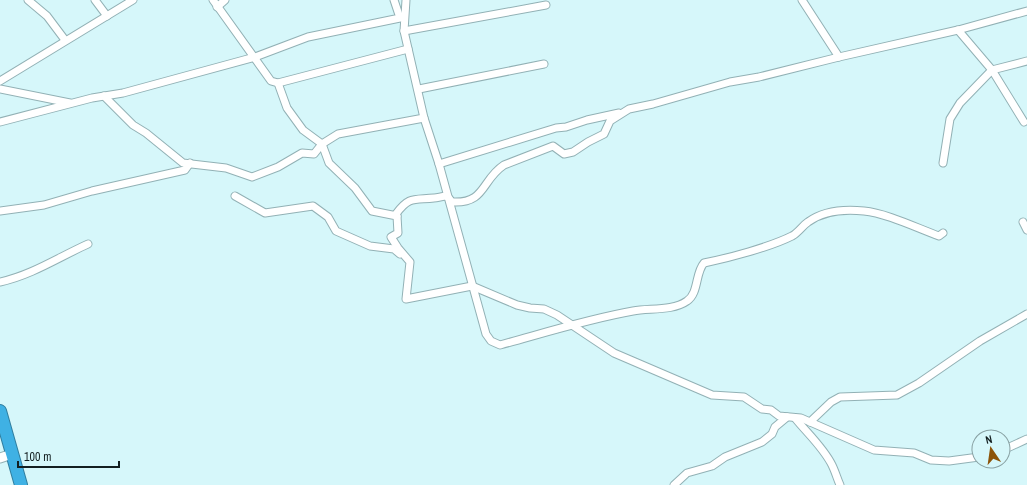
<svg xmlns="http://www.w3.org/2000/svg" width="1027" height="485" font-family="'Archivo Narrow',sans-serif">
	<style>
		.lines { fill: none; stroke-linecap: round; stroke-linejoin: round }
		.street-casing { stroke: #92b1b5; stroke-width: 9 }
		.secondary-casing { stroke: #92b1b5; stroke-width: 11 }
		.highway-casing { stroke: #307e9f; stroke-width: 14 }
		.street { stroke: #fff; stroke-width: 7 }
		.secondary { stroke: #fff; stroke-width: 9 }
		.highway { stroke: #3fb1e4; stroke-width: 12 }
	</style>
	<rect width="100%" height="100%" fill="#d6f7fa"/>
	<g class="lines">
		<defs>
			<g id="street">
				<polyline points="28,0 47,16 65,40"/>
				<polyline points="95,0 107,16"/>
				<polyline points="213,0 271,81 278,83 287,108 303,130 322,144 329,163 355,188 372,211 397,216 398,233 391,237 398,248 410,262 406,299 472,286 517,305 530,308 544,309 557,315 614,353 712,395 744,397 762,409 771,410 779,416 801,418 874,450 914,453 931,460 949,461 979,457"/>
				<polyline points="802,0 839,57"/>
				<polyline points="217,7 225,0"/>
				<polyline points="958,30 992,70 1024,122"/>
				<polyline points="404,31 546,5"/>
				<polyline points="0,81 133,0"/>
				<polyline points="278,83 408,49"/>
				<polyline points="0,89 70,103"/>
				<polyline points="419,89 544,64"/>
				<polyline points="104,96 133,125 146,133 183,163 226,168 252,177 278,167 302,153 314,154 322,144 338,134 424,118 404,31 406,0"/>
				<path d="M424 118 439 164 486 334 491 341 500 345C544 333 588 319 633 311 650 308 673 311 687 301 699 293 695 273 704 263 729 258 770 247 792 236 799 232 802 226 808 222 823 211 845 209 864 211 886 213 917 228 939 236L943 233"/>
				<polyline points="0,122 92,98 123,93 255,57 308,37 400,18 394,0"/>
				<polyline points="943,163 950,119 960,103 992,70 1027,61"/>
				<polyline points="439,164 556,128 566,127 587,120 619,113"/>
				<polyline points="235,196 265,213 313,206 328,217 336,231 370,246 394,249 400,254"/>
				<polyline points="0,211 44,205 92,191 185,170 190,163"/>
				<path d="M397 216 396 214C409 196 414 200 434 198 438 198 442 196 447 196L452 202C486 204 481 180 504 165L553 146 564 154 573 152 588 142 604 134 610 121 629 109 653 104 730 82 759 77 839 57 958 30 1027 11"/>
				<polyline points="1023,222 1027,230"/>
				<path d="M0 282C32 275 59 257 88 244"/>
				<path d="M795 418C807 433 823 447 832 465 835 471 837 478 840 485"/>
				<polyline points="810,422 831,402 840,397 897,395 919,383 980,341 1027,314"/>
				<polyline points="1003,450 1027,439"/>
				<polyline points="674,485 687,473 712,466 725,457 762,442 772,434 775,427 787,417"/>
			</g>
			<polyline id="secondary" points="0,458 12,454"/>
			<polyline id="highway" points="0,411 21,485"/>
		</defs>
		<use href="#street" class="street-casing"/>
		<use href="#secondary" class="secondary-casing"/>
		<use href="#highway" class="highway-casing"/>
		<use href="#street" class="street"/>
		<use href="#secondary" class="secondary"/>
		<use href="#highway" class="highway"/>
	</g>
	<g transform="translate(991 449) rotate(347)"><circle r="19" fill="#d6f7fa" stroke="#88a1a3"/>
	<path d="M0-3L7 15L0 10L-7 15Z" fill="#8c5409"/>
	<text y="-6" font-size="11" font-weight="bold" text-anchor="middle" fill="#131f20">N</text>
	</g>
	<path d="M18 461v6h101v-6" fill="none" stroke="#131f20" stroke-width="2"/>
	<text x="24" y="461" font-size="12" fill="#131f20" stroke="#d6f7fa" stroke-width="3" paint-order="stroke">100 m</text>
</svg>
